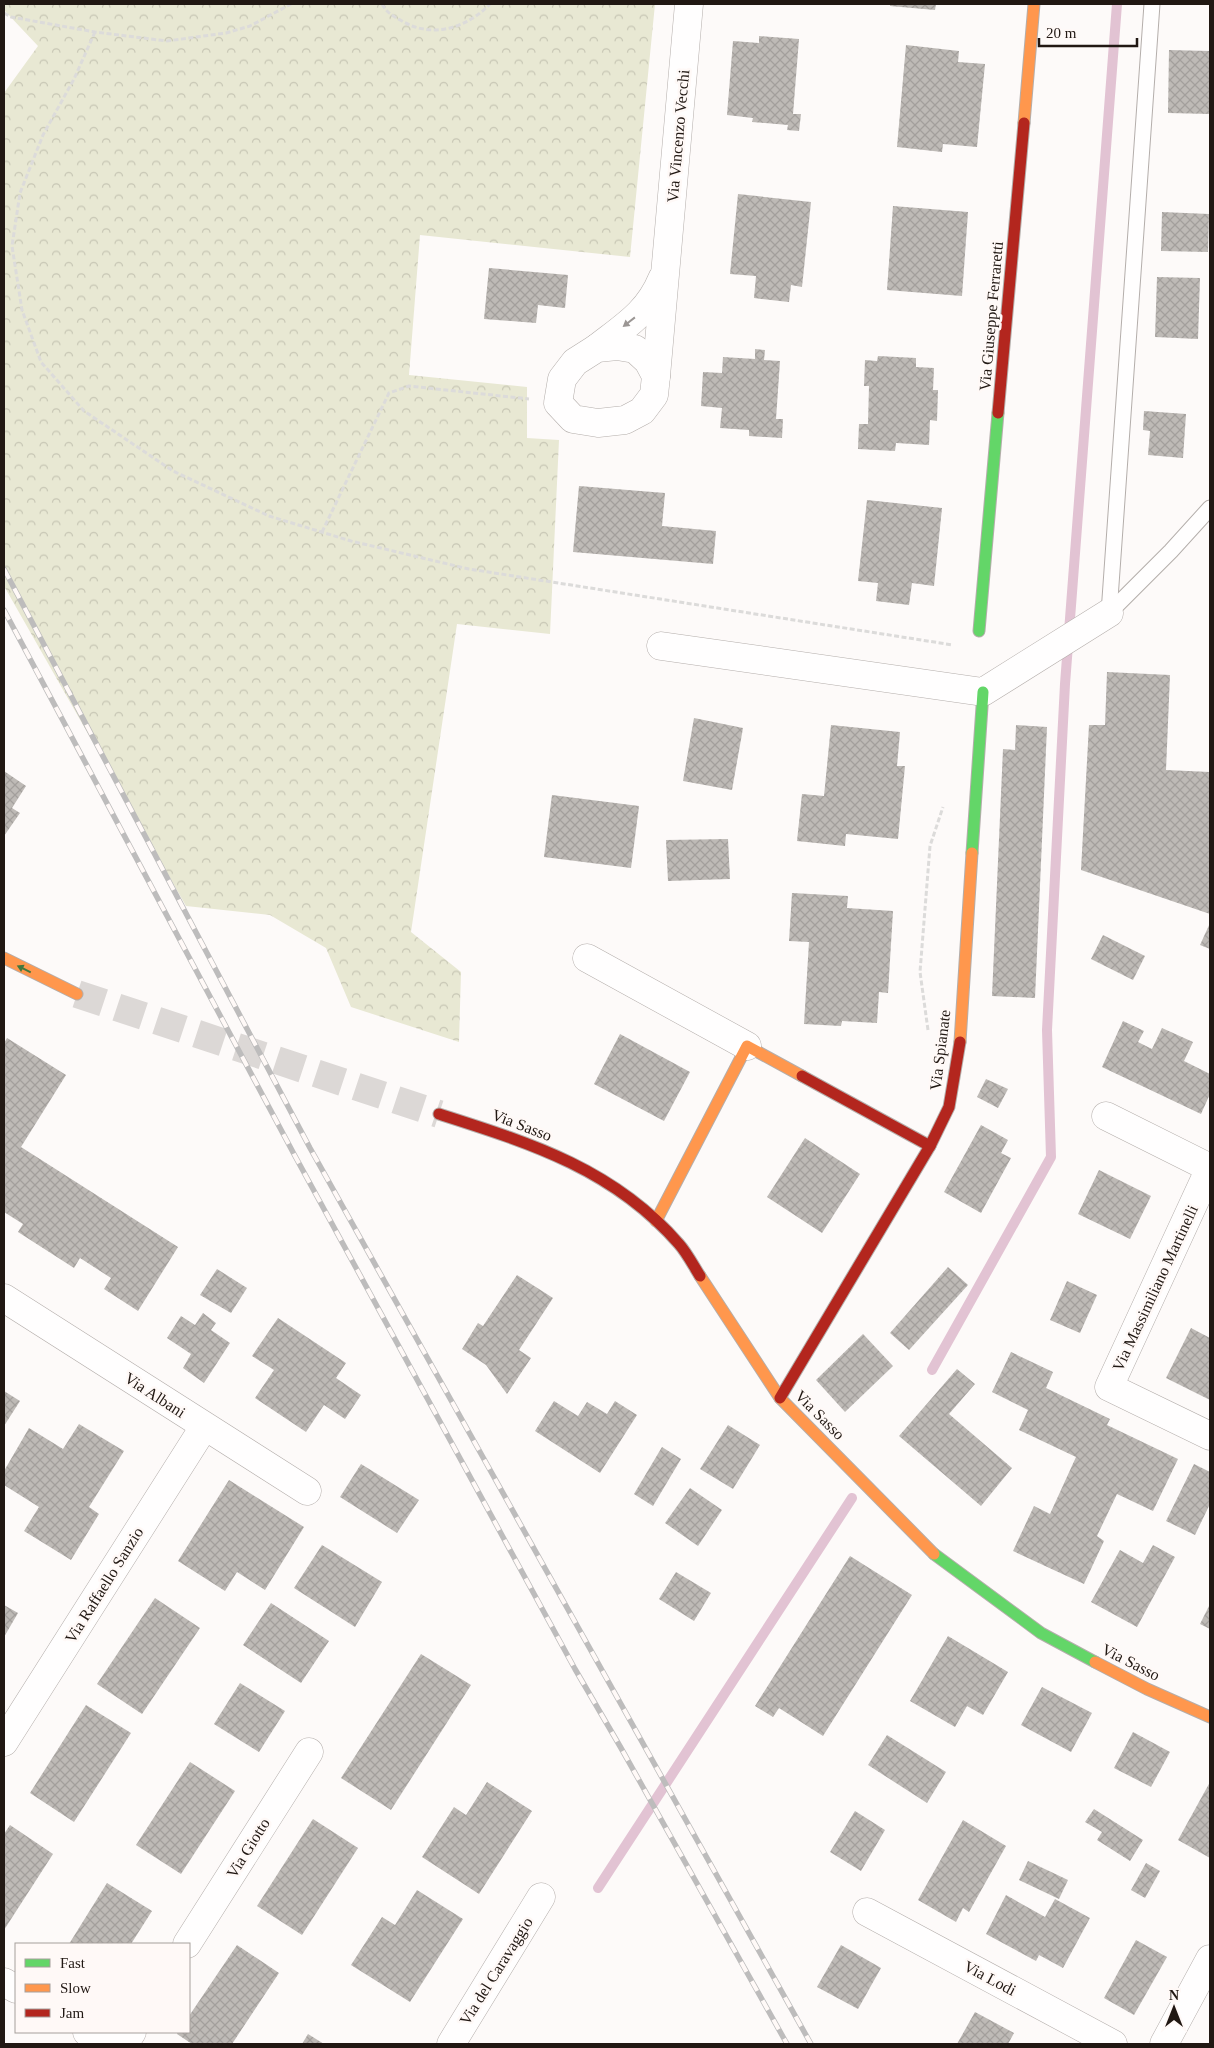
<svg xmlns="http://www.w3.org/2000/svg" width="1214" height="2048" font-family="'Times New Roman',serif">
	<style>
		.forest { fill: url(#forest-crowns) }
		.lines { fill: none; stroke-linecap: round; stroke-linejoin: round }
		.stream { stroke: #e2c3d3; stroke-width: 10 }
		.building { fill: url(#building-cross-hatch) }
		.secondary-tunnel { stroke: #dcd8d6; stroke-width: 28; stroke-dasharray: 28 14; stroke-linecap: butt }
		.lane-casing { stroke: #b4aeab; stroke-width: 17 }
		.street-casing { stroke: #b4aeab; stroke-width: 29 }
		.fast-casing { stroke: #b4aeab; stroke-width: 13 }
		.slow-casing { stroke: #b4aeab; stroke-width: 13 }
		.jam-casing { stroke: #b4aeab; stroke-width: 13 }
		.path { stroke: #dcdbda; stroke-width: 3; stroke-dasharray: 5 2.5; stroke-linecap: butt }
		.lane { stroke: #fffefe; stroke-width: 15 }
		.street { stroke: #fffefe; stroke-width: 28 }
		.fast { stroke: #63d668; stroke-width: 11 }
		.slow { stroke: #ff974d; stroke-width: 11 }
		.jam { stroke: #b3261e; stroke-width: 11 }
		.rail-casing { stroke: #bdbcbc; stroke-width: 5.5 }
		.rail { stroke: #fff9f7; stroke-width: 4; stroke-dasharray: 11; stroke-linecap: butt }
		.oneway { fill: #9b9694 }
		.oneway2 { fill: #42773e }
		.labels { text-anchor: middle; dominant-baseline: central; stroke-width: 5; stroke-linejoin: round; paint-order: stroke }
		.street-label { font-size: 16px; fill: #211813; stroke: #fff9f7 }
	</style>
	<defs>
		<pattern id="forest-crowns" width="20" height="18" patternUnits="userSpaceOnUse" patternTransform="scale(1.25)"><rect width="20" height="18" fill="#e8e8d3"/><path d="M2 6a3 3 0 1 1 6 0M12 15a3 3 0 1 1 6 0" fill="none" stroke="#c7c6b4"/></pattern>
		<pattern id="building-cross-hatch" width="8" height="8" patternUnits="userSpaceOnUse" patternTransform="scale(1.25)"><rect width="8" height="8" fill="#bebab6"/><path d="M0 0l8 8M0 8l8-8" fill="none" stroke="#a39f9c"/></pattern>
	</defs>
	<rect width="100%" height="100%" fill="#fdfaf9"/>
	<polygon class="forest" points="4,4 655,4 630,257 420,235 409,375 527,387 527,438 559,440 550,634 457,624 411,932 461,972 459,1042 351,1007 326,948 270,915 186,906 4,586 4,93 38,46 4,10"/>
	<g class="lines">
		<g class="stream">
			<polyline points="932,1370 1051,1157 1047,1030 1065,684 1117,4"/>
			<polyline points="598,1888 852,1498"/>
		</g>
	</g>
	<g class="building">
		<polygon points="890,4 936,4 935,10 890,6"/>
		<polygon points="759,36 799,39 793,114 801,114 799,131 787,130 788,125 752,122 753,118 727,115 733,41 759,43"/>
		<polygon points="906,45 959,51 958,62 985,64 977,147 943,144 942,152 897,147"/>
		<polygon points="1169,50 1210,51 1210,114 1168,113"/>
		<polygon points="738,194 811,202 802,287 791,285 789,302 754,298 756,276 730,274"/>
		<polygon points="893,206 968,212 962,296 887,290"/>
		<polygon points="1162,212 1209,214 1208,252 1161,251"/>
		<polygon points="489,268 568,275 565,308 538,305 536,323 484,319"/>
		<polygon points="1157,277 1200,278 1198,339 1155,337"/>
		<polygon points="755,349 765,350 764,360 780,361 776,419 783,419 782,438 749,436 749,430 720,428 722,408 701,406 703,372 722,373 723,357 755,359"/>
		<polygon points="878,356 916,358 916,367 934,368 933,390 938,390 937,421 930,420 929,445 896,443 895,451 858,449 859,424 868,424 869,386 864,386 865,360 877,361"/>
		<polygon points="1144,411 1186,414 1183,458 1148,455 1150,431 1143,430"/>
		<polygon points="579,486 665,493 662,526 716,531 713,564 573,552"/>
		<polygon points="867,500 942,508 934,586 912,583 909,605 876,601 878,583 858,581"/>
		<polygon points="1107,672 1170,675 1166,770 1210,772 1210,914 1081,870 1089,725 1105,725"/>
		<polygon points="694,718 743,728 732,790 683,781"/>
		<polygon points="831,725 900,732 897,766 905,766 898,839 846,834 845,846 797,841 802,794 824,796"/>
		<polygon points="1016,725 1047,727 1035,998 992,996 1003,749 1015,750"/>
		<polygon points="4,771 26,786 12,808 20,813 4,836"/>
		<polygon points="552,795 639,806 631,868 544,857"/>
		<polygon points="728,839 730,879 668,881 666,840"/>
		<polygon points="792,893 848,896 847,908 893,911 888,993 879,992 877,1023 842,1021 841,1026 804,1024 809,942 789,941"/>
		<polygon points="1210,923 1210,949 1200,945"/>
		<polygon points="1103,935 1145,956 1133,980 1091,959"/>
		<polygon points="1123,1021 1144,1031 1138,1042 1152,1049 1162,1028 1193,1042 1184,1061 1210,1074 1210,1094 1201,1114 1102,1067"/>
		<polygon points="620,1034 690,1072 664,1121 594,1084"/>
		<polygon points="7,1038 66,1075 21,1147 178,1247 138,1311 104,1289 111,1278 80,1258 74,1268 18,1232 23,1224 4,1212 4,1043"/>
		<polygon points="986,1079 1008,1089 998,1108 977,1097"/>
		<polygon points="981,1125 1008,1140 1001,1153 1011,1158 981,1213 944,1192"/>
		<polygon points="805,1138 860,1174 822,1233 767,1197"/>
		<polygon points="1099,1170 1151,1196 1130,1239 1078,1214"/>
		<polygon points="948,1267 968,1285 909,1350 890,1333"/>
		<polygon points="217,1269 247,1288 231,1313 200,1295"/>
		<polygon points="517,1275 553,1298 519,1350 531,1358 507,1394 486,1365 462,1349 478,1323 483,1326"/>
		<polygon points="1067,1281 1097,1295 1080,1333 1050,1320"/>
		<polygon points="203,1313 216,1323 211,1330 230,1343 204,1383 183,1368 191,1354 167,1338 181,1316 195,1325"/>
		<polygon points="278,1318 346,1363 336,1378 361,1395 345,1419 324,1405 306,1432 255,1398 274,1370 252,1356"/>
		<polygon points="1191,1328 1210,1338 1210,1400 1166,1378"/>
		<polygon points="863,1334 893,1366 845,1412 816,1380"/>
		<polygon points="1011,1352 1053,1372 1046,1388 1110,1419 1107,1425 1178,1459 1153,1511 1117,1494 1097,1536 1104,1541 1084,1584 1013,1551 1034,1506 1050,1514 1076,1457 1019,1430 1028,1410 992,1392"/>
		<polygon points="957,1369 975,1384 949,1414 1012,1468 981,1506 899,1436"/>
		<polygon points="4,1391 20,1401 4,1426"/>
		<polygon points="554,1401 578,1416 587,1402 607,1414 615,1401 637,1415 600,1473 535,1431"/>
		<polygon points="79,1424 124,1451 89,1507 99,1514 71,1560 24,1531 39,1507 4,1485 4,1471 29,1428 63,1449"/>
		<polygon points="728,1425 760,1445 733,1489 700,1469"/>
		<polygon points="662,1447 681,1459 653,1506 634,1494"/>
		<polygon points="361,1464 419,1500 397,1533 340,1497"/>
		<polygon points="1194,1464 1210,1472 1210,1507 1209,1506 1195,1535 1166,1521"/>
		<polygon points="229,1480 304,1527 265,1590 237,1572 225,1591 178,1561"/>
		<polygon points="690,1488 722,1510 698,1546 665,1523"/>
		<polygon points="322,1545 382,1582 355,1627 294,1588"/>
		<polygon points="1153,1545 1175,1557 1137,1627 1091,1602 1120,1550 1143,1563"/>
		<polygon points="850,1556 912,1595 823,1736 779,1708 773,1717 755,1706"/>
		<polygon points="676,1572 711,1593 694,1621 659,1599"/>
		<polygon points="155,1598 200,1628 142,1714 97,1684"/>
		<polygon points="271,1603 329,1641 301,1683 243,1645"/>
		<polygon points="1210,1604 1210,1629 1200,1624"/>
		<polygon points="4,1605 18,1613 4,1637"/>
		<polygon points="948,1636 1008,1672 983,1715 967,1706 955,1727 910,1701"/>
		<polygon points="421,1654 471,1685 391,1810 341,1778"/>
		<polygon points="240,1683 285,1711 259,1752 214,1724"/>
		<polygon points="1042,1687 1092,1713 1071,1752 1021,1725"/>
		<polygon points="86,1705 131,1733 74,1822 30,1793"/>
		<polygon points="1133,1732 1170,1752 1151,1787 1114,1768"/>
		<polygon points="887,1735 946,1772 927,1803 868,1765"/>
		<polygon points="190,1762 235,1791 181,1874 136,1845"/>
		<polygon points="487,1782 532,1811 479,1894 422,1857 454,1807 466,1815"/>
		<polygon points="1210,1782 1210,1858 1178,1840"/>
		<polygon points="1094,1809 1143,1840 1130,1861 1097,1840 1102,1832 1085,1822"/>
		<polygon points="855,1811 885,1830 861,1871 830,1852"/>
		<polygon points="313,1819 358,1848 302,1935 257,1906"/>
		<polygon points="963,1820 1006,1846 969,1912 963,1908 956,1922 918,1900"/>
		<polygon points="10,1825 53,1854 4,1930 4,1834"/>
		<polygon points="1028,1861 1068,1880 1059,1899 1019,1880"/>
		<polygon points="1146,1863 1160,1871 1145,1898 1131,1890"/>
		<polygon points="107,1883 152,1911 131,1944 69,1944"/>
		<polygon points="417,1890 463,1919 410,2002 351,1965 382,1917 395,1925"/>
		<polygon points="1006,1895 1045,1917 1055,1899 1090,1918 1063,1968 1039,1955 1036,1961 986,1934"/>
		<polygon points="1136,1940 1167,1957 1134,2015 1104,1998"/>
		<polygon points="237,1945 279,1973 232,2044 192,2044 177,2034 178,2032 189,2032 189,2016"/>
		<polygon points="841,1945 881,1968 858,2009 817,1987"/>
		<polygon points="975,2012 1014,2033 1008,2044 957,2044"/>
		<polygon points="308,2034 324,2044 302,2044"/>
	</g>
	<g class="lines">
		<polyline class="secondary-tunnel" points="77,994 439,1114"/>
		<defs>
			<g id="lane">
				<polyline points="1109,613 1152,4"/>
				<polyline points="1109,613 1171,551 1210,508"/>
			</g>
			<g id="street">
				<polygon points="617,346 635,349 648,361 656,376 654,395 642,411 625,420 598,423 573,419 558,403 562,379 575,362 597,348"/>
				<path d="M597 348C625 326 648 313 662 279"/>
				<polyline points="656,376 689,4"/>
				<polyline points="661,646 983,692 1109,613"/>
				<polyline points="587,958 747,1046"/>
				<polyline points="1106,1116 1210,1168"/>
				<polyline points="1210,1168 1109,1387 1210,1436"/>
				<polyline points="4,1298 307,1491"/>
				<polyline points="4,1742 204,1427"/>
				<polyline points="867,1912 1113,2044"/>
				<polyline points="187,1944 309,1752"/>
				<polyline points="4,1982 16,1989"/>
				<polyline points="87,2032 107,2044"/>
				<polyline points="124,2044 132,2032"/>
				<polyline points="451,2044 541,1897"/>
				<polyline points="1164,2044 1210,1959"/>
			</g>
			<g id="fast">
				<polyline points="979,631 998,413"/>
				<polyline points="972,853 983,692"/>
				<polyline points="934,1554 1041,1633 1095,1662"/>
			</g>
			<g id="slow">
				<polyline points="1024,123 1034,4"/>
				<polyline points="4,958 77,994"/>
				<polyline points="960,1042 972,853"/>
				<polyline points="656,1221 747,1046 802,1076"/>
				<polyline points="700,1276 780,1398 934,1554"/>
				<polyline points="1095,1662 1147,1689 1210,1717"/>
			</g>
			<g id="jam">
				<polyline points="998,413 1024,123"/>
				<polyline points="802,1076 930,1146"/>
				<path d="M439 1114C530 1143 614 1169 679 1244 687 1253 693 1265 700 1276"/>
				<polyline points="780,1398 930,1146 949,1107 960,1042"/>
			</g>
		</defs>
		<use href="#lane" class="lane-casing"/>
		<use href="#street" class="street-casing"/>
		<use href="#fast" class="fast-casing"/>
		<use href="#slow" class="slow-casing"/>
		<use href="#jam" class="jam-casing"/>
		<g class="path">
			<path d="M382 4C387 13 393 16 402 21 432 39 467 28 490 4"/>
			<polyline points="4,13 11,17 95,32 167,41 226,33 250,26 291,4"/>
			<polyline points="95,32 74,79 43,135 20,193 12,246 22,310 41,362 84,411 173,471 269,516 351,541 469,569 953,645"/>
			<polyline points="322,532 389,393 409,386 529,399"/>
			<polyline points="928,1030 920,972 930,846 943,807"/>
		</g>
		<use href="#lane" class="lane"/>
		<use href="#street" class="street"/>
		<use href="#fast" class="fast"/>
		<use href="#slow" class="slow"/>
		<use href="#jam" class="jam"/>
		<defs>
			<g id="rail">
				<polyline points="4,569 310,1148 811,2044"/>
				<polyline points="4,610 295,1156 575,1669 621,1748 787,2044"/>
			</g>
		</defs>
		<use href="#rail" class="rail-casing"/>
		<use href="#rail" class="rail"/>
	</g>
	<defs><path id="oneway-solid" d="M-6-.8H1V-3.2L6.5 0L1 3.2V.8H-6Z" transform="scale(1.25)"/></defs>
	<use class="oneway" href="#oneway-solid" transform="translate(629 322) rotate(142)"/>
	<use class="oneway2" href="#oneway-solid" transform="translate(24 969) rotate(-154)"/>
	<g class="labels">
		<g class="street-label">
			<text transform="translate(678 136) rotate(-85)">Via Vincenzo Vecchi</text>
			<text transform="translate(991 316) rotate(-85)">Via Giuseppe Ferraretti</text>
			<text transform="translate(940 1050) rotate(-83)">Via Spianate</text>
			<text transform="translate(522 1125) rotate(21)">Via Sasso</text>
			<text transform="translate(1155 1288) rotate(-65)">Via Massimiliano Martinelli</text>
			<text transform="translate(155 1395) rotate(33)">Via Albani</text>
			<text transform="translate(820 1415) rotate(45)">Via Sasso</text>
			<text transform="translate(104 1585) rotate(-58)">Via Raffaello Sanzio</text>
			<text transform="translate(1131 1662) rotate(27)">Via Sasso</text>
			<text transform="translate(248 1848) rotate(-58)">Via Giotto</text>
			<text transform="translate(496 1971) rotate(-58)">Via del Caravaggio</text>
			<text transform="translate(990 1978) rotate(28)">Via Lodi</text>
		</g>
	</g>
	<rect width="1214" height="2048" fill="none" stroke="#211813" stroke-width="10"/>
	<rect x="15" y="1943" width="175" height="90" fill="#fff9f7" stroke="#a69f9c"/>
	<rect x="25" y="1959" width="25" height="8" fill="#63d668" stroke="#a69f9c"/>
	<text x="60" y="1968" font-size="15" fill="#211813">Fast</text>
	<rect x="25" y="1984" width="25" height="8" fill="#ff974d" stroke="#a69f9c"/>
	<text x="60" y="1993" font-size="15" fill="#211813">Slow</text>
	<rect x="25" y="2009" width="25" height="8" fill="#b3261e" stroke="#a69f9c"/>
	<text x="60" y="2018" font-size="15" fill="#211813">Jam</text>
	<g transform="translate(1174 2008)" stroke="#fff9f7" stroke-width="4" paint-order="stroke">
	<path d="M0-4L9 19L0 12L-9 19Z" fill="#211813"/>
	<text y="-8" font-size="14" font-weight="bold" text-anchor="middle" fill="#211813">N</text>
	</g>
	<path d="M1039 38v8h98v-8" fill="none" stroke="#211813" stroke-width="2.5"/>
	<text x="1046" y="38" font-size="15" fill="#211813" stroke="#fff9f7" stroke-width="4" paint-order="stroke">20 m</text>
</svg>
